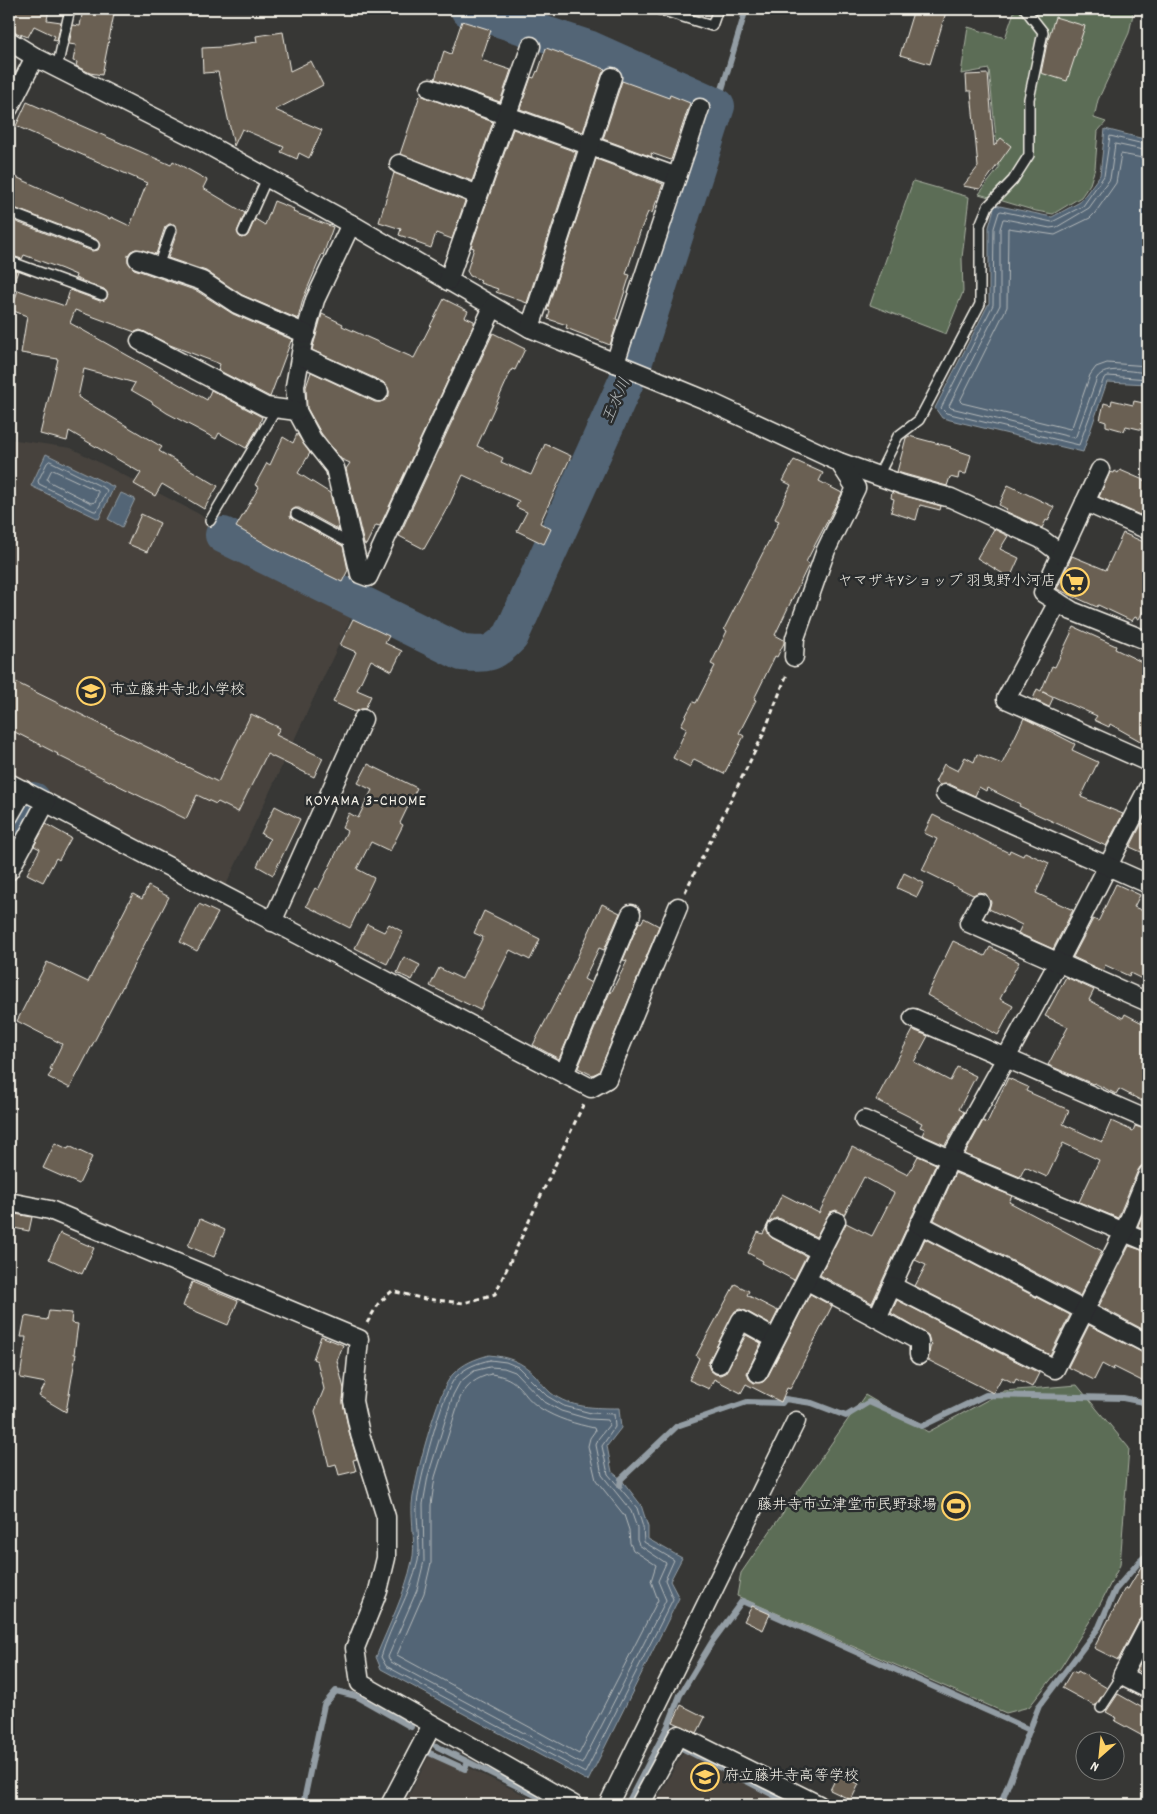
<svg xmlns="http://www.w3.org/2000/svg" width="1157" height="1814" font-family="Dekko,'Klee One',sans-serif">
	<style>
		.built { fill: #47433e }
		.green { fill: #5c6d57; stroke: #a8afa0 }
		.water { fill: #536576; stroke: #939da4 }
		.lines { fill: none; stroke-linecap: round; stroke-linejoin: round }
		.shore { stroke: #b4b9ba; stroke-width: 1 }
		.stream { stroke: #939da4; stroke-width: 6 }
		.river { stroke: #536576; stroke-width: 36 }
		.building { fill: #6b6052; stroke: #f4f1e8 }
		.service-casing { stroke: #f4f1e8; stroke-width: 12 }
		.minor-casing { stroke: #f4f1e8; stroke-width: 21 }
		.path { stroke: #f4f1e8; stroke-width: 3; stroke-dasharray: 5 4; stroke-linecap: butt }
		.service { stroke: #2a2d2e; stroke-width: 9 }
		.minor { stroke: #2a2d2e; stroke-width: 18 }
		.labels { text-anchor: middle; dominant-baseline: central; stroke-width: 5; stroke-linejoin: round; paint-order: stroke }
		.poi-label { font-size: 15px; fill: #f4f1e8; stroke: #2a2d2e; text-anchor: end }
		.water-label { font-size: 16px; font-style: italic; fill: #b4b9ba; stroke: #2a2d2e }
		.neighbourhood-label { font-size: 16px; letter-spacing: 1px; fill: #f4f1e8; stroke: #2a2d2e }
	</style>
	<rect width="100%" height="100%" fill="#373735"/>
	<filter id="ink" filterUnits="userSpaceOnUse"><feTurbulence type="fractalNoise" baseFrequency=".02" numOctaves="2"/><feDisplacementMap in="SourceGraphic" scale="10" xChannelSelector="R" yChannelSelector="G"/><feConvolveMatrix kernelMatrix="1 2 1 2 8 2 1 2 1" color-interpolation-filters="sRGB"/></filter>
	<g filter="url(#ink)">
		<g class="built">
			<polygon points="9,439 71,448 199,514 212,524 216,542 354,612 226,885 48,792 9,775"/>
			<polygon points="685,1749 797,1805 654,1805"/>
			<polygon points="432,1750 545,1805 404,1805"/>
		</g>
		<g class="green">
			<polygon points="1015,9 1130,9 1133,14 1129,33 1098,100 1094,118 1106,122 1098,131 1095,168 1090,184 1081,197 1053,214 1036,211 979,194 999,168 989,69 961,74 968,27 1005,38"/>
			<polygon points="913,181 969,197 962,258 963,292 946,334 870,305"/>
			<polygon points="1077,1385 1129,1448 1120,1565 1098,1608 1061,1667 1029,1707 1006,1713 737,1596 741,1573 865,1395 928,1432 1004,1391"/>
		</g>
		<g class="water">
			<polygon points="1105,129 1148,140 1148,384 1107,382 1083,452 942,418 935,408 989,303 989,227 995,205 1052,217 1080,202 1100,175"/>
			<polygon points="46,454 114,487 99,519 31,486"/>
			<polygon points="121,493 135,499 122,527 108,519"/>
			<path d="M489 1355C508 1357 521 1361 535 1375 540 1381 545 1388 551 1393 570 1408 595 1408 619 1408L621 1428 607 1446 612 1472 621 1479 641 1505 648 1527V1539L682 1558 670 1581 679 1598 588 1781 381 1669 376 1657C389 1625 405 1594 412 1561 416 1547 411 1520 412 1504 414 1481 438 1388 453 1374 464 1363 475 1359 489 1355Z"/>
		</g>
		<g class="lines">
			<g class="shore">
				<polyline points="1148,145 1110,136 1104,176 1083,206 1052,222 1001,211 999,212 994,228 993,305 941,408 946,413 1079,445 1104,378 1108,376 1148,379"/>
				<path d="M1148 151 1115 144 1110 179 1089 208 1057 227 1050 228 1005 219H1003L1000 229V305L949 406 951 408 1075 438 1076 436 1097 378C1105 365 1134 372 1148 373"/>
				<polyline points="1148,159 1121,154 1116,183 1095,213 1090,218 1055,235 1008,228 1007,307 960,401 962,403 1070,429 1072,427 1090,375 1096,367 1107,363 1148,366"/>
				<polygon points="50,461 106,489 107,491 97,511 94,511 39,484 38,481 47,463"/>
				<polygon points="53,470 98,491 98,494 95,502 91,503 48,481 47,479 51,471"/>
				<path d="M490 1360 506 1362 518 1367 547 1396 564 1406 591 1413 614 1414 615 1427 602 1446 608 1474 637 1508 643 1527 644 1542 674 1560 665 1580 673 1599 585 1773 386 1666 381 1657C391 1624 410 1595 418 1561 421 1546 416 1521 417 1504 419 1482 442 1391 456 1377 466 1367 477 1363 490 1360Z"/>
				<polygon points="490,1367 504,1368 515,1372 543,1401 561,1411 589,1419 608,1420 609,1425 598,1439 596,1445 602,1475 631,1511 637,1528 637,1540 639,1545 666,1563 658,1581 666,1600 582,1764 391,1662 388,1657 417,1590 424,1561 423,1504 428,1476 453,1395 460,1382 474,1371"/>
				<path d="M491 1374C522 1378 519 1394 540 1408 557 1419 576 1424 594 1428L595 1431 590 1438 588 1446 596 1480 624 1515 629 1530 630 1543 633 1550 656 1565 651 1581 658 1600 579 1754 397 1655 424 1593 431 1563V1505L435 1477 460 1398C468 1384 476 1378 491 1374Z"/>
			</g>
			<g class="stream">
				<polyline points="717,106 746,9"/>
				<polyline points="620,1485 621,1479 677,1426 747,1402 782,1403 785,1399 812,1403 846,1416 869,1402 922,1426 986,1395 1123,1398 1148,1403"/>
				<polyline points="436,1746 535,1795 552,1805"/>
				<polyline points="680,1747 793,1805"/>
				<polyline points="423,1755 425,1751 465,1769 468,1762"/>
				<polyline points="303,1805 324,1705 336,1691 356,1696 411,1727"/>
				<polyline points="627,1805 668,1726 680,1695 712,1642 742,1601 1030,1730"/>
				<polyline points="1000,1805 1039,1706 1099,1627 1115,1590 1140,1561 1148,1554"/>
			</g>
			<g class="river">
				<path d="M223 535 462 653C488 655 493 655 511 636L634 364 717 106 588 48 468 9"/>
				<polyline points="9,842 33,800"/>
			</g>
		</g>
		<g class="building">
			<polygon points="9,9 49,9 47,20 61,22 57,41 53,40 55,36 34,26 28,37 9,30"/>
			<polygon points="83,9 115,9 102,75 90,73 76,66 77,62 73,61 76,45 69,44 73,25 80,26"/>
			<polygon points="914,9 947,9 930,64 900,55"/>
			<polygon points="1055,17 1085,26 1067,81 1041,73 1047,43"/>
			<polygon points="462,21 491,30 481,60 511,70 500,102 435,79 444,51 451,54"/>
			<polygon points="283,32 290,71 311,61 323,85 275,110 322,130 309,158 299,153 297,159 281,152 284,147 242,129 234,146 218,72 203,73 202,48 222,47 257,42 256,36"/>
			<polygon points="546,48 605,69 602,74 583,132 520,109 531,77 534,78 537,71 538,72"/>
			<polygon points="988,74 994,146 1001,138 1011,146 980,189 963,186 978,167 971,91 967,91 966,75"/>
			<polygon points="622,81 669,98 670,95 690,103 671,160 651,153 652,157 603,139"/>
			<polygon points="420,95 493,122 472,181 400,154"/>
			<polygon points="27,102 171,165 173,161 207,180 203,188 245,213 237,232 241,238 246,237 248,235 255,219 265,225 274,201 294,209 293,212 333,227 323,255 322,254 303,299 298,319 242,295 206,271 168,258 177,232 177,228 174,224 169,224 165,227 156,254 136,249 131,251 128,255 128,262 134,269 197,291 233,314 293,340 292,342 291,341 270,397 218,370 220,364 170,345 145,332 140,330 135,332 75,310 70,323 207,400 211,390 262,417 259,426 246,448 219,433 216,439 167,413 152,403 152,402 131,390 135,383 84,369 78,397 162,447 159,451 218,486 204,509 162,484 155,496 134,484 141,473 69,431 67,441 40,434 58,359 21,353 27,316 11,310 18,290 65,306 70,290 100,301 106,299 108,294 104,289 75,278 76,275 62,269 24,255 22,259 9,255 9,219 92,251 98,250 100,245 96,239 9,206 9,174 110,219 111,217 130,226 147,183 16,126"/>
			<polygon points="513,129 576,152 527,303 496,292 498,289 480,283 481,280 470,276 467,271 474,248 471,247"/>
			<polygon points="596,159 663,184 652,213 648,212 641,229 626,274 630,275 616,319 618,320 610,345 566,328 567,325 548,319 550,311 547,310"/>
			<polygon points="394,173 465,201 452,239 436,233 431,248 417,243 417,241 399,235 401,229 379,222"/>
			<polygon points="9,268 18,271 11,291 9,290"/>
			<polygon points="444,299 468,311 465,317 474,321 474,324 380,526 376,525 366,545 364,544 346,469 350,463 341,459 321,433 307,408 306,387 311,372 375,402 380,402 385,400 389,396 389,391 387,386 383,382 312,350 322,314 343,324 342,326 414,358"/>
			<polygon points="493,333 525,349 515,370 512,369 477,446 503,458 501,462 531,475 545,444 571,456 540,523 551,529 544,544 517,531 527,512 516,507 519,501 463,475 450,503 424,549 399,536"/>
			<polygon points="1112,400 1133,405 1134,401 1148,404 1148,431 1126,426 1124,431 1106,426 1106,422 1100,420 1104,403 1111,405"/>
			<polygon points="297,434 310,453 298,473 330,493 339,530 299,508 295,508 291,511 290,517 343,546 348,570 342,582 273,548 236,527 259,487 255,485 267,463 270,465 283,437 293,443"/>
			<polygon points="909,436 951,447 950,448 971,455 966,474 959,473 958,479 950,477 947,486 897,472 906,438"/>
			<polygon points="794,460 823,473 819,481 842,493 806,562 809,564 775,635 784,640 784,643 777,657 775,656 754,699 756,700 739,733 744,736 724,774 694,759 690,767 673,758 687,728 681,725 693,702 696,703 715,666 711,664 727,631 724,629 779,521 775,519 791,485 783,481"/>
			<polygon points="1120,470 1148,482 1148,497 1140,515 1099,497 1110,472 1114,473 1115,471 1118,473"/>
			<polygon points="1008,485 1054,507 1048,521 1046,520 1042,528 1005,511 1007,509 999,505"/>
			<polygon points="892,492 941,506 940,510 920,505 916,520 891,512 894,499 891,498"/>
			<polygon points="141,514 160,523 147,552 128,544"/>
			<polygon points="994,529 1008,536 1000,549 1019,558 1010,578 977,558"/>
			<polygon points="1123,533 1148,544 1148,601 1139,619 1135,617 1132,621 1098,605 1097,607 1057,589 1072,556 1106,570"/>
			<polygon points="353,619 389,636 385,643 402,651 392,671 371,660 357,690 371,696 365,709 361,709 355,712 333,702 356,652 340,645"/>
			<polygon points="1074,627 1116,646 1115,649 1148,665 1148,740 1144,738 1142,742 1110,724 1109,727 1094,720 1097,716 1043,692 1053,698 1049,707 1033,699 1037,689 1041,691 1052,666 1055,667"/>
			<polygon points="9,679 218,782 251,714 280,728 276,735 323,758 314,777 267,754 238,812 218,802 216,804 197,795 186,819 57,755 58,754 9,729"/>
			<polygon points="1024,718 1075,744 1072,750 1098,762 1081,797 1123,814 1106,846 1019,806 1020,804 987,788 986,791 979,787 975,796 949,784 940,785 935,782 944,764 958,771 965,757 974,762 977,754 1002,764"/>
			<polygon points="368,764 417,788 400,823 403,825 390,851 371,842 357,869 374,878 350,928 306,906 315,888 318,890 347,831 342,828 349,813 358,818 372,790 358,783"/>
			<polygon points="275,806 300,819 273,875 257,866 270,839 261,834"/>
			<polygon points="933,815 1009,853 1010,850 1023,856 1025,852 1049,863 1036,893 1073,910 1053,949 1018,933 1022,925 989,909 991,902 986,894 979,892 973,895 922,870 937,839 924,833"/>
			<polygon points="1142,823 1148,826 1148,855 1130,847"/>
			<polygon points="46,824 71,838 59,860 56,858 43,882 27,874 40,849 34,846"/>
			<polygon points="904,873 924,883 917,897 897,888"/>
			<polygon points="1116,884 1140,895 1134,907 1148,913 1148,982 1130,973 1129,976 1105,965 1103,971 1073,957 1093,919 1098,921 1099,920"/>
			<polygon points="148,886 169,897 70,1088 48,1077 53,1070 50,1069 62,1044 17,1021 47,962 88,982 133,894 142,899"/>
			<polygon points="199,904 218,913 197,951 180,942"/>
			<polygon points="602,904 620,913 604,950 599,948 584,979 591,983 559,1059 533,1045 566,981"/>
			<polygon points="484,911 540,939 530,960 510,950 480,1010 430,986 439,968 462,979 483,937 474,933"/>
			<polygon points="644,918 659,926 599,1072 592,1075 578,1068 610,992 611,993 627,961 623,960 639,922 641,923"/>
			<polygon points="367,924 384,932 389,924 403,932 387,964 355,948"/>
			<polygon points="953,941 985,956 990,947 1019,962 1000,999 1013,1006 998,1035 927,995"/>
			<polygon points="404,957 420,965 412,980 397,973"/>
			<polygon points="1066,977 1094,990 1089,1000 1123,1018 1125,1014 1148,1026 1148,1109 1144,1107 1146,1103 1119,1089 1116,1094 1094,1083 1093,1084 1048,1065 1068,1027 1045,1016"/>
			<polygon points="913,1030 928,1036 914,1062 950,1081 957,1067 976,1076 959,1109 964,1112 945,1145 922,1135 925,1129 920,1127 922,1123 876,1100"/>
			<polygon points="1008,1078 1028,1087 1026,1091 1069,1110 1063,1124 1102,1142 1111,1121 1133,1131 1135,1126 1148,1130 1148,1164 1142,1165 1138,1170 1118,1218 1079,1202 1099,1160 1063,1143 1047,1177 1025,1167 1020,1177 965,1154 983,1121 987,1123"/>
			<polygon points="55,1143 68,1149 69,1146 92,1157 79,1184 43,1168"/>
			<polygon points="852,1147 908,1175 918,1156 936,1164 872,1303 820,1275 846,1223 872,1236 894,1193 864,1177 844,1215 836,1210 830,1212 816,1237 781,1219 776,1218 768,1224 766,1230 772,1238 806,1256 794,1280 762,1263 763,1261 748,1253 758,1232 763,1234 782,1194 819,1213"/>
			<polygon points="955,1173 1012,1196 1009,1202 1102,1251 1080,1296 934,1220"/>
			<polygon points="1148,1201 1148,1231 1138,1226"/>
			<polygon points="9,1213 32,1217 29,1231 9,1227"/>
			<polygon points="200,1219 225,1230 214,1257 188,1246"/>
			<polygon points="60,1233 94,1248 82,1274 49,1259"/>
			<polygon points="925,1239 1070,1315 1050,1355 915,1286 926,1265 915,1260"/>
			<polygon points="1129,1246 1148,1252 1148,1332 1099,1306"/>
			<polygon points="192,1282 238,1301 228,1325 183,1306"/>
			<polygon points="735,1284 749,1291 747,1295 778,1311 771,1325 746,1311 740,1309 735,1311 710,1359 708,1365 710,1370 715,1374 720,1375 725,1373 746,1335 761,1343 747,1373 749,1379 754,1383 763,1382 767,1378 810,1294 832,1306 800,1369 790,1389 787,1388 781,1402 746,1384 741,1393 714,1379 709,1389 689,1380 699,1358 696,1356"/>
			<polygon points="897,1300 1039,1373 1032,1387 1016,1379 1014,1383 1002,1377 993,1393 928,1360 930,1348 932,1344 930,1342 928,1335 891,1313"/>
			<polygon points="49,1311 72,1313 71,1323 78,1324 74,1354 76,1354 66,1412 39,1396 46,1383 20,1378 26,1337 21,1337 25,1316 47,1320"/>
			<polygon points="1089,1325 1143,1353 1148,1355 1148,1384 1114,1367 1113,1370 1102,1364 1094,1380 1068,1367"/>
			<polygon points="321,1336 343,1345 337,1361 344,1389 343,1403 350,1436 357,1459 353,1460 356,1471 339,1475 336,1464 329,1466 315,1411 324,1389 317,1361 313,1359"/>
			<polygon points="1148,1555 1148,1615 1143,1617 1139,1621 1118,1660 1094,1648 1125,1588 1128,1589"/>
			<polygon points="752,1606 770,1614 763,1630 744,1621"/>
			<polygon points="1148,1649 1148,1676 1137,1670"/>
			<polygon points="1072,1671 1077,1673 1078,1671 1107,1688 1095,1706 1062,1688"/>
			<polygon points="1118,1694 1148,1711 1148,1739 1115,1721 1117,1718 1106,1712"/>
			<polygon points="681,1705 705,1717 697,1733 673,1722"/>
			<polygon points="838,1774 859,1784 851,1800 830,1790"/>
		</g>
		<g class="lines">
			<defs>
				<g id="service">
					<polyline points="657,9 712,26 718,9"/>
					<polyline points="57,68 70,9"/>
					<polyline points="9,212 94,245"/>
					<polyline points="243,232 267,178"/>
					<polyline points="9,261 102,295"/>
					<polyline points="158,266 171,230"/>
					<polyline points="878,476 898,436 919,420 980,304 980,225 988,206 1013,180 1029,155 1029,99 1043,32 1025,9"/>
					<polyline points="296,514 353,545"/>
					<polyline points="210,521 277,408"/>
					<polyline points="1101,1708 1122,1676"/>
				</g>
				<g id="minor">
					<polyline points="9,41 35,57 199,140 351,224 530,328 708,401 839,462 903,485 951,498 1041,539 1061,554 1043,593 1072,611 1148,641"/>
					<polyline points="430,88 677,177"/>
					<polyline points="9,108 35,57"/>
					<polyline points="399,164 478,195"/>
					<polyline points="351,224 315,300 303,342 295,386 297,411 312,439 335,468 360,574 368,577 493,307"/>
					<polyline points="138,259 202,281 237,304 306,334"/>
					<polyline points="448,281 531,46"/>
					<polyline points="530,328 612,77"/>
					<polyline points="140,341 266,407 297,411"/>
					<polyline points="301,356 379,392"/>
					<polyline points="615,363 700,108"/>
					<polyline points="1085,502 1148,530"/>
					<polyline points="1061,554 1100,470"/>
					<polyline points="1058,602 1006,699 1148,762"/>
					<polyline points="794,657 795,638 826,550 856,488 839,462"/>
					<polyline points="9,783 591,1088 607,1079 678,907"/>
					<polyline points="1148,788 1059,961 1006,1058 1148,1120"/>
					<polyline points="945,794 1148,884"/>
					<polyline points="9,816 24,790"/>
					<polyline points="9,871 46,802"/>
					<polyline points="980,903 969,923 1148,1002"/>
					<polyline points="272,922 363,719"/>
					<polyline points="913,1018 1006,1058 950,1159 877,1318 919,1341 919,1355"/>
					<polyline points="564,1074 631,914"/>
					<polyline points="864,1120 950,1159 1148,1242"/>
					<polyline points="9,1202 50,1210 359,1339 353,1401 360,1434 386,1517 386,1558 378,1591 355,1648 360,1683 574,1805"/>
					<polyline points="919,1224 1148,1344"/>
					<polyline points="777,1229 820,1251"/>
					<polyline points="806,1280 877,1318"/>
					<polyline points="892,1286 1055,1369 1124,1232 1148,1174"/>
					<polyline points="719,1364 741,1320 775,1339"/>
					<polyline points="758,1373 836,1221"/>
					<polyline points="1148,1626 1122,1676 1148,1689"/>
					<polyline points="390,1805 432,1725"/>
					<polyline points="608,1805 796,1421"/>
					<polyline points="640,1805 678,1735 819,1805"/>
				</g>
			</defs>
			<use href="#service" class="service-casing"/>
			<use href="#minor" class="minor-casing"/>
			<g class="path">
				<polyline points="685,892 763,735 787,674"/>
				<polyline points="367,1323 378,1304 392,1291 425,1299 464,1303 495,1294 584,1103"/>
			</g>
			<use href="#service" class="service"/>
			<use href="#minor" class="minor"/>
		</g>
	</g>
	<defs>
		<symbol id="supermarket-ring" viewBox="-11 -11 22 22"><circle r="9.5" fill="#2a2d2e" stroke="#ffd166" stroke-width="1.5"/><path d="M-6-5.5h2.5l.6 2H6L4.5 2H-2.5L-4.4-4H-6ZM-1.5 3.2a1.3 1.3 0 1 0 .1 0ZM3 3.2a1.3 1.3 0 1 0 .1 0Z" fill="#ffd166"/></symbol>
		<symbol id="school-ring" viewBox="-11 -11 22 22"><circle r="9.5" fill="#2a2d2e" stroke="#ffd166" stroke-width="1.5"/><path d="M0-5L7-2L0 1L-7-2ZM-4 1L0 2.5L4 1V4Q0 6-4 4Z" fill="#ffd166"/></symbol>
		<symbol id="stadium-ring" viewBox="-11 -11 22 22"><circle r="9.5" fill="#2a2d2e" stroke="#ffd166" stroke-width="1.5"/><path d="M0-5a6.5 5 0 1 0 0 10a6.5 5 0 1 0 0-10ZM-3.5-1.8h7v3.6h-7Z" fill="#ffd166"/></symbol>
	</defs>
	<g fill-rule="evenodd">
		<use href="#supermarket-ring" x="1059" y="566" width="32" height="32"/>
		<use href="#school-ring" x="75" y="675" width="32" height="32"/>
		<use href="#stadium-ring" x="940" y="1490" width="32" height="32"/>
		<use href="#school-ring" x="689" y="1761" width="32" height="32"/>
	</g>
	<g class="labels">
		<g class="poi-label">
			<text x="1056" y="582">ヤマザキYショップ 羽曳野小河店</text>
			<text x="110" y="691" text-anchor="start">市立藤井寺北小学校</text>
			<text x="937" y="1506">藤井寺市立津堂市民野球場</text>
			<text x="724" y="1777" text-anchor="start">府立藤井寺高等学校</text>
		</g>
		<g class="water-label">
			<text transform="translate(617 401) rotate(-66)">王水川</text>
		</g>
		<g class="neighbourhood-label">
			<text x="366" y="801">KOYAMA 3-CHOME</text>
		</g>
	</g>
	<rect width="1157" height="1814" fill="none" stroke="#2a2d2e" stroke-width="30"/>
	<rect x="15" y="15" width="1127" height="1784" fill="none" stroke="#f4f1e8" stroke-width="2" filter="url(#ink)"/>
	<g transform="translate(1100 1756) rotate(207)"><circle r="24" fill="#2a2d2e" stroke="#7b7b78"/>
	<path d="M0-4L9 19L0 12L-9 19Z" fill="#ffd166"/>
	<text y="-8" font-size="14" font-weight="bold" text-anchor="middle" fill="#f4f1e8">N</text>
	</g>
</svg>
